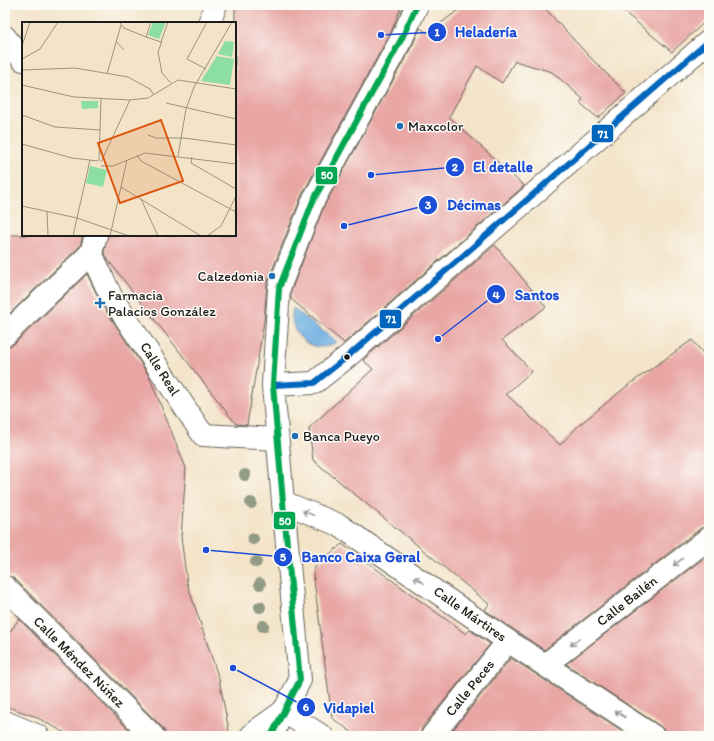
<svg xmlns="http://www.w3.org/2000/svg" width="714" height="741" font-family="Itim,sans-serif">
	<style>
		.water { fill: #6aaddf; stroke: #43647e }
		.building { fill: #e8a7a5 }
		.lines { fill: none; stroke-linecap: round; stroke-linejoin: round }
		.minor-casing { stroke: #676258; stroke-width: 24 }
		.minor { stroke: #fff; stroke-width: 22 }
		.bus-1-casing { stroke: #fdfcf7; stroke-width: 9 }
		.bus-2-casing { stroke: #fdfcf7; stroke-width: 9 }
		.bus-1 { stroke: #0065bd; stroke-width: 6 }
		.bus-2 { stroke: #00a651; stroke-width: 6 }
		.tree { fill: #929b83 }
		.oneway { stroke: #999 }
		.poi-dot { fill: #1f6fb2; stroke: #fdfcf7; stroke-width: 1.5 }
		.bus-dot { fill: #1c1c1c; stroke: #fdfcf7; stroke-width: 1.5 }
		.labels { text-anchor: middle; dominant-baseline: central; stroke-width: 3; stroke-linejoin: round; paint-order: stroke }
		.poi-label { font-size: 14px; fill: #1c1c1c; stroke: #fdfcf7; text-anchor: start }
		.street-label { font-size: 14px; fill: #1c1c1c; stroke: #fdfcf7 }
		.inset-road { fill: none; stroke: #9d9383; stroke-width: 1 }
		.view { fill: #de560d; fill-opacity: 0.15; stroke: #de560d; stroke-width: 2 }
		.inset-edge { fill: none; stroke: #1c1c1c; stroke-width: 2 }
		.leader { fill: none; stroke: #1d4ed8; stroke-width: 1.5 }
		.callout-dot { fill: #1d4ed8; stroke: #fdfcf7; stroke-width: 1.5 }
		.mark-label { font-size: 12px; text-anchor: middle; font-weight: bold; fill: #fff }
		.callout-label { font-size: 15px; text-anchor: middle; font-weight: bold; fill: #1d4ed8; stroke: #fdfcf7; stroke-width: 3; stroke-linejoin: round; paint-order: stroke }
		.line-badge { stroke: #fdfcf7; stroke-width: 1.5 }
		.badge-label { font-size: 11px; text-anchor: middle; font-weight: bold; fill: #fff }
	</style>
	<rect width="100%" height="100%" fill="#fdfcf7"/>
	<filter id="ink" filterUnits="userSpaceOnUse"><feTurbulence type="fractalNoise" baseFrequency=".025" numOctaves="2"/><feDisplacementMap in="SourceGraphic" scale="8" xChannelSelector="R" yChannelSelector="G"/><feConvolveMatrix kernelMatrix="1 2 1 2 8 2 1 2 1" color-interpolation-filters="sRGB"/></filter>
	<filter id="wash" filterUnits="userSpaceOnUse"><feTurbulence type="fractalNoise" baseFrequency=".012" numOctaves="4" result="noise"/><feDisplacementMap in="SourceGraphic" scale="16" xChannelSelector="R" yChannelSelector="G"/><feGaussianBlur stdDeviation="0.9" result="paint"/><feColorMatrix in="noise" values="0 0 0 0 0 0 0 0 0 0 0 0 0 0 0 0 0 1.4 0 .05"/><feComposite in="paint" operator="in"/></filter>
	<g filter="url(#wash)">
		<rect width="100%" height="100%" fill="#f3e3c7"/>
		<path class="water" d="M293 308 337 342C334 343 331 345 328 346 306 352 287 329 293 308Z"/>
		<g id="blocks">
			<g class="building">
				<polygon points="235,5 402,5 391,32 302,195 267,283 264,321 247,425 236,424 108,260 104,252 108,235 235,235"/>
				<polygon points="465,5 542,5 586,53 626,93 598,118 580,103 583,99 552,72 515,61 502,83 477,66 449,117 524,186 344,343 291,299 291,291 324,206 413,44 420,28 428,33"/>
				<polygon points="616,5 709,5 709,18 672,52"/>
				<polygon points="5,235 83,235 80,246 5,318"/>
				<polygon points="495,245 546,307 502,340 532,371 506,394 560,445 578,426 627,386 692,340 709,360 709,526 701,528 544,650 485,610 489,604 313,460 309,428 373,369 363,360"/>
				<polygon points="87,274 101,303 149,376 186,468 181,537 187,583 219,679 230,736 165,736 165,732 162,727 14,578 5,575 5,347 14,344"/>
				<polygon points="342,544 466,634 470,630 490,644 422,728 420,736 357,736 332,718 313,573 316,565"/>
				<polygon points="709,554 709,736 665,736 664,730 660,726 566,664"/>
				<polygon points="19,619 135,736 71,736 34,716 5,706 5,639"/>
				<polygon points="511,658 630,736 448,736"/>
			</g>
		</g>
	</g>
	<g filter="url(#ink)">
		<use href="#blocks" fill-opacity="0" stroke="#676258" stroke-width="1"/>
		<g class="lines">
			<defs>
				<g id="minor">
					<polyline points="209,23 216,5"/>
					<polyline points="5,37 23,60"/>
					<polyline points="96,235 91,253 111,296 203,435 277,439"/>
					<polyline points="5,335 91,253"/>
					<polyline points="273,385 314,383 347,357 709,41"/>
					<polyline points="283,502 339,525 508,641 653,736"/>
					<polyline points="5,587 153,736"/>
					<polyline points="545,665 709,538"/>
					<polyline points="283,711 322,736"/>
					<polyline points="5,722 38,736"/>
					<polyline points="251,736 256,731 281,713"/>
					<polyline points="271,736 300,680 283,502 273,385 279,288 313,201 402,38 417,5"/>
					<polyline points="432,736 508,641"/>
				</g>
			</defs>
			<use href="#minor" class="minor-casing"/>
			<use href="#minor" class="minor"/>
			<defs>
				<polyline id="bus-1" points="273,385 314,383 347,357 709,41"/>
				<polyline id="bus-2" points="271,736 300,680 283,502 273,385 279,288 313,201 402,38 417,5"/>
			</defs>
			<use href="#bus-1" class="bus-1-casing"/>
			<use href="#bus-2" class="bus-2-casing"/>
			<use href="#bus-1" class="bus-1"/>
			<use href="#bus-2" class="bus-2"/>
		</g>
		<g class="tree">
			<circle cx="245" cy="475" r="6"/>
			<circle cx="251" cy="503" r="6"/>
			<circle cx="253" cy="539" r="6"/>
			<circle cx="256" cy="562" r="6"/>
			<circle cx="260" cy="584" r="6"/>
			<circle cx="260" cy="607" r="6"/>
			<circle cx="263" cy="626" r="6"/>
		</g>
		<defs><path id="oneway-shaft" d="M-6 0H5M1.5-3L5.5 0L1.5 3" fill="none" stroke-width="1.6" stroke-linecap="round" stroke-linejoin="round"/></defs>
		<g class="oneway">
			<use href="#oneway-shaft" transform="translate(308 513) rotate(-158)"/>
			<use href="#oneway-shaft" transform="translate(678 562) rotate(142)"/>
			<use href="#oneway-shaft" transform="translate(419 580) rotate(-146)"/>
			<use href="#oneway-shaft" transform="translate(575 642) rotate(142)"/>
			<use href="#oneway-shaft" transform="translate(620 714) rotate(-147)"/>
		</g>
	</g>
	<g class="poi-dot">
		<circle cx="400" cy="126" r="4"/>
		<circle cx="272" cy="276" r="4"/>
		<path d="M98 297h4v4h4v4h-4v4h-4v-4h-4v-4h4z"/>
		<circle cx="295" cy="436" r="4"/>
	</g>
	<circle class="bus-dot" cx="347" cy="357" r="3.5"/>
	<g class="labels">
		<g class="poi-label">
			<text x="408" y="126">Maxcolor</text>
			<text x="264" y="276" text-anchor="end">Calzedonia</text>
			<text x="108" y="295">Farmacia<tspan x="108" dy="16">Palacios González</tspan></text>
			<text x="303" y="436">Banca Pueyo</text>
		</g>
		<g class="street-label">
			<text transform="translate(160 369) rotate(57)">Calle Real</text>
			<text transform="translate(627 601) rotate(-38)">Calle Bailén</text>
			<text transform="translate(470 614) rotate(35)">Calle Mártires</text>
			<text transform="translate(79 662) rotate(45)">Calle Méndez Núñez</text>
			<text transform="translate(470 688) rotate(-51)">Calle Peces</text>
		</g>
	</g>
	<g transform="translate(22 22)">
		<rect width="214" height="214" fill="#f3e3c7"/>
		<path d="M131 0H144L137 17 126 13ZM203 19 212 20 210 35 196 32ZM195 34 212 37 208 63 179 59ZM59 79H76V86L60 87ZM68 144 85 148 81 165 64 161Z" fill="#8cdfa1"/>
		<path class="inset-road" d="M129 0 124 15 139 20 146 0M98 1 102 6 124 15M94 19 102 28M140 19 136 30 140 51 149 61M0 24 8 0M0 37 18 27 36 0M184 47 165 37 185 0M0 48 53 46 106 55 128 67 131 72M85 52 99 3M0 63 52 75 108 78 126 76 156 58 214 67M144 81 214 97M0 93 33 105 78 108M126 113 134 116H162L214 123M0 122 50 136 76 139M115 133 119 139 214 190M156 134 164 87 172 65 210 0M170 135 169 141 214 167M77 139 79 77M79 140 108 78M79 144H91L123 131 214 142M99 165 179 214M119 177 136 214M0 184 55 196 107 214M25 189 26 214M51 214 68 138M88 214 105 138M185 214 199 204 214 174"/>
		<path class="view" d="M139 98 161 159 98 181 76 121Z"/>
		<rect width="214" height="214" class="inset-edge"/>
	</g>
	<path class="leader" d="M381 35L437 32M371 175L455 167M344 226L428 205M438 339L496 294M206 550L283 557M233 668L306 707"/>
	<g class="callout-dot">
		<circle cx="381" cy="35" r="4"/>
		<circle cx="371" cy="175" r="4"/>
		<circle cx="344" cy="226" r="4"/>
		<circle cx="438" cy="339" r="4"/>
		<circle cx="206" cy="550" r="4"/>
		<circle cx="233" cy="668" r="4"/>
		<circle cx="437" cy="32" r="10"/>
		<circle cx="455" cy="167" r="10"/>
		<circle cx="428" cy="205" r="10"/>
		<circle cx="496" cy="294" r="10"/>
		<circle cx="283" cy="557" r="10"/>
		<circle cx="306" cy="707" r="10"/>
	</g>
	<g class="mark-label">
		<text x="437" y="36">1</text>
		<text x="455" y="171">2</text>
		<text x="428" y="209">3</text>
		<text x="496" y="299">4</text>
		<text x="283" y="561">5</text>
		<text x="306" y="711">6</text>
	</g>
	<g class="callout-label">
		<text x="486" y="37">Heladería</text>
		<text x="503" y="172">El detalle</text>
		<text x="474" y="210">Décimas</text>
		<text x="537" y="300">Santos</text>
		<text x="361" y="562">Banco Caixa Geral</text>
		<text x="349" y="713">Vidapiel</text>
	</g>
	<g class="line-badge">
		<rect x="591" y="124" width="23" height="19" rx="4" fill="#0065bd"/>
		<rect x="315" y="166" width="23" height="19" rx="4" fill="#00a651"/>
		<rect x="379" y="309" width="23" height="20" rx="4" fill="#0065bd"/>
		<rect x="273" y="511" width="23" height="19" rx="4" fill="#00a651"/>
	</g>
	<g class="badge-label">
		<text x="603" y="138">71</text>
		<text x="327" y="179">50</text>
		<text x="391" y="323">71</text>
		<text x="285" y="525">50</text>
	</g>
	<rect width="714" height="741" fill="none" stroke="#fdfcf7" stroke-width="20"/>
</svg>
